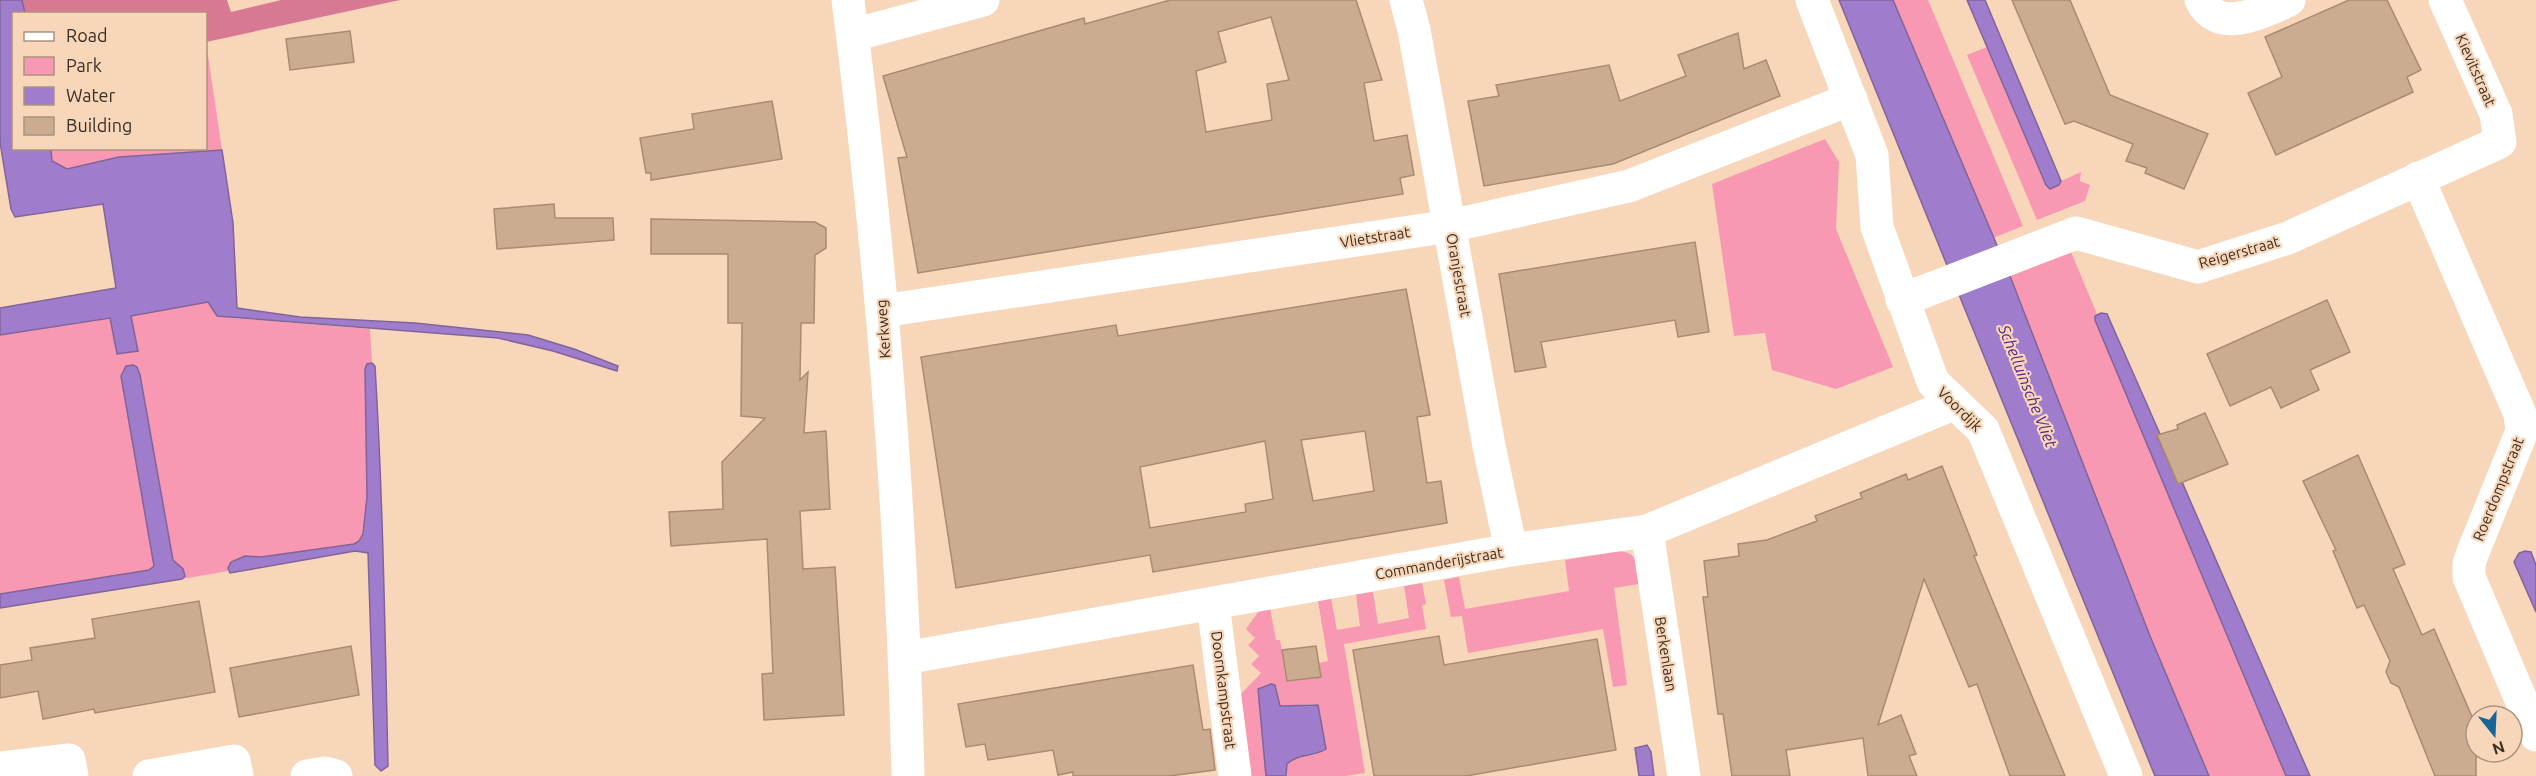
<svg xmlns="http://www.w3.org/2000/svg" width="2536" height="776" font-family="Ubuntu,sans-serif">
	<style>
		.green { fill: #f998b2 }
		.forest { fill: #d87993 }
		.water { fill: #9f7ccc; stroke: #816599; stroke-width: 1.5 }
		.building { fill: #cbac90; stroke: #aa8b70; stroke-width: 1.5; fill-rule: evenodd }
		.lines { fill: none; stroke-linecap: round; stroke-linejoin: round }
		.minor { stroke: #fff; stroke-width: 33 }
		.tertiary { stroke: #fff; stroke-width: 33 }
		.labels { text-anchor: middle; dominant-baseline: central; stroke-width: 4.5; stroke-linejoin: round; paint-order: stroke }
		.street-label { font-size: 15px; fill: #3b2e23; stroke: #f7d6b9 }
		.water-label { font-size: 16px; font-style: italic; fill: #542383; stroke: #f7d6b9 }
	</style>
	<rect width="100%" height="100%" fill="#f7d6b9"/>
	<g class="green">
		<polygon points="1893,0 1928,0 2023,226 1993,238"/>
		<polygon points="206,42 222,150 119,157 67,169 52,161 51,149 206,148"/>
		<polygon points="1987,47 2046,185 2059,185 2061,181 2081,172 2080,181 2090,185 2085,201 2037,220 1967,55"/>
		<polygon points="1825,139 1839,162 1836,229 1893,367 1836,389 1772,370 1765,333 1734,336 1712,184"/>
		<polygon points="2071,252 2097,314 2095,320 2286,776 2209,776 2150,636 2010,276"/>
		<polygon points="203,302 209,302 233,318 370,329 372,363 367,364 365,370 367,497 363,534 359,541 354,544 261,557 245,556 231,562 228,571 182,579 185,576 183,570 173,560 133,365 126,366 121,376 154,566 149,570 0,594 0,335 110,318 138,351 130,316"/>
		<path d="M1619 551C1638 553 1641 567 1645 583L1614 588 1627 685 1613 687 1603 629 1468 653 1462 616 1451 617 1444 580 1459 577 1465 609 1569 591 1565 560Z"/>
		<polygon points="1422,583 1426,604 1422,606 1426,629 1344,644 1365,773 1346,776 1286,776 1287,763 1290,760 1317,754 1315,704 1280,706 1275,685 1258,689 1266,776 1247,776 1235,700 1261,673 1251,664 1259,656 1248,645 1255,638 1246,629 1259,611 1270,608 1276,640 1280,640 1287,681 1321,676 1319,663 1328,661 1318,601 1331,598 1337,630 1360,626 1356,594 1373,592 1378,624 1409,618 1404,586"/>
	</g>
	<polygon class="forest" points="22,0 227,0 231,12 281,0 400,0 206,42 206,14 25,13"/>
	<g class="water">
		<polygon points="0,0 22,0 25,13 14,14 14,148 51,149 52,161 67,169 119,157 222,150 233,223 237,308 300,317 415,323 528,335 574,349 618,366 617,371 553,351 498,338 217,316 208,302 131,316 138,351 117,354 110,318 0,335 0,308 116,288 103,204 15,217 11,209 0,142"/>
		<polygon points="1839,0 1893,0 2010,276 2150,636 2209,776 2155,776"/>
		<polygon points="1967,0 1985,0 2061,181 2059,185 2050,189 2046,185"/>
		<polygon points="2101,313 2107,314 2160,434 2157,436 2178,483 2182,482 2310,776 2286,776 2095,320 2095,316"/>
		<path d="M372 363 375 366C383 499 385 633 388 766L381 771 375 765 368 553 355 551 230 573 228 568 231 562 245 556 261 557 354 544 359 541 363 534 367 497 365 369 367 364Z"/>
		<polygon points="133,365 137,367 140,375 173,560 183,569 185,576 182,579 0,608 0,594 149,570 154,566 121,376 126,366"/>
		<polygon points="2525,551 2531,552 2536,565 2536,612 2514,562 2519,553"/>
		<path d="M1271 684 1275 685 1280 706 1318 705 1326 749C1314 757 1296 754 1287 764L1286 776H1266L1258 689Z"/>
		<polygon points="1647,745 1651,752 1654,776 1639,776 1635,748"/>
	</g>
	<g class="building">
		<path d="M1170 0H1356L1382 80 1364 83 1374 141 1407 135 1414 175 1400 178 1403 194 918 273 898 158 907 157 883 76 1084 18 1085 24ZM1271 17 1289 80 1267 84 1272 120 1206 132 1196 71 1226 62 1218 32Z"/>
		<polygon points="2012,0 2070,0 2110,95 2208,134 2184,189 2145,173 2147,168 2126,161 2133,144 2074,121 2065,124"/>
		<polygon points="2349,0 2387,0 2421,70 2407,77 2413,92 2276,155 2248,93 2282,77 2265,37"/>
		<polygon points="350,31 354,62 290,70 286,39"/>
		<polygon points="1738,33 1744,69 1766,60 1780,96 1613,164 1484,186 1468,101 1499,96 1496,85 1609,65 1620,101 1686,76 1678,55"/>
		<polygon points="772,101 782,159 651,180 651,173 646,173 640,138 694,129 692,114"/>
		<polygon points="554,204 555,218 613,218 614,240 497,249 494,209"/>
		<polygon points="651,219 815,222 826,228 826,248 815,255 814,323 801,323 800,380 808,372 804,433 826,431 830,509 800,511 803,569 835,567 844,715 764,720 762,674 773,673 767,539 671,546 669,512 723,509 722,462 765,418 741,416 742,323 728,323 728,254 651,254"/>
		<polygon points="1695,242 1709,332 1678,337 1675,320 1541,342 1546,367 1515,372 1499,274"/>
		<path d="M1406 289 1430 415 1417 417 1427 483 1441 481 1447 523 1153 572 1150 555 956 588 921 357 1116 325 1118 336ZM1365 431 1374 491 1313 501 1301 440ZM1265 441 1273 499 1245 504 1246 512 1150 528 1140 467Z"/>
		<polygon points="2327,300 2350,352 2310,370 2319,390 2281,408 2271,387 2230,406 2207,354"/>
		<polygon points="2205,413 2228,464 2178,484 2157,435 2178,429 2177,425"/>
		<polygon points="2358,455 2405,564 2393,569 2422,635 2434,629 2476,726 2476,776 2435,776 2399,687 2391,683 2386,672 2390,661 2364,605 2357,608 2333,551 2336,550 2303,481"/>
		<polygon points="1942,466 1977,555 1974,556 2065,776 2010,776 1977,684 1969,687 1924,579 1878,725 1901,715 1916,754 1909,756 1917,776 1868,776 1863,738 1786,750 1790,776 1732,776 1723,714 1718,714 1703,597 1708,597 1704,561 1739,556 1738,544 1767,540 1817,521 1815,516 1862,498 1860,493 1906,474 1908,480"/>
		<polygon points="199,601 215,692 95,713 94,709 43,719 38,691 0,698 0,665 32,660 30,648 95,638 92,619"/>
		<polygon points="1439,636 1444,665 1597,639 1616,750 1466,776 1374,776 1353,650"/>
		<polygon points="351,646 359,695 239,717 230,668"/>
		<polygon points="1316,646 1321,677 1287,681 1282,650"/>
		<polygon points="1193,665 1203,730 1210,729 1215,770 1169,776 1073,776 1073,772 1058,775 1053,750 988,760 985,744 966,747 958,704"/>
	</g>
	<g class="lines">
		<g class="minor">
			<path d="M848 0C881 257 902 517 908 776"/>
			<polyline points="1406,0 1414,30 1489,446 1511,550"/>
			<path d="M2201 0C2218 36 2265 11 2289 0"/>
			<polyline points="853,35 983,0"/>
			<polyline points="2418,178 2520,414 2522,431 2473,552 2469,564 2469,577 2536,735"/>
			<polyline points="1902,300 2076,233 2198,267 2288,238 2500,142 2496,114 2445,0"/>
			<polyline points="882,311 1450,226 1629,186 1851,99"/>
			<polyline points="1647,531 1684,776"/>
			<polyline points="1213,604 1235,776"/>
			<polyline points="905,658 1511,550 1647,531 1953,404"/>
			<polyline points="0,768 69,760 72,776"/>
			<polyline points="149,776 234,761 237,776"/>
			<polyline points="307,776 325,773 336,776"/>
		</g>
		<polyline class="tertiary" points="1812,0 1872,155 1877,227 1933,382 1983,430 2126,776"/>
	</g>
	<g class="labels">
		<g class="street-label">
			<text transform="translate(2476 70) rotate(66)">Kievitstraat</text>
			<text transform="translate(1375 237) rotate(-9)">Vlietstraat</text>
			<text transform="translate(2239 252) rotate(-16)">Reigerstraat</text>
			<text transform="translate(1459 275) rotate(80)">Oranjestraat</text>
			<text transform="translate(883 329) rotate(-94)">Kerkweg</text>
			<text transform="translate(1960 409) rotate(45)">Voordijk</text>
			<text transform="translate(2498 489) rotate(-68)">Roerdompstraat</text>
			<text transform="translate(1439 563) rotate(-10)">Commanderijstraat</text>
			<text transform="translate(1666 654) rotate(81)">Berkenlaan</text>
			<text transform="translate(1224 690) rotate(83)">Doornkampstraat</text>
		</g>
		<g class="water-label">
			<text transform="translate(2028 386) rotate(68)">Schelluinsche Vliet</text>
		</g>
	</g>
	<rect x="12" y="12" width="195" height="138" fill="#f7d6b9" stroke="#ac937d" stroke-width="1.5"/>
	<rect x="24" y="32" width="30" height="9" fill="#ffffff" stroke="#ac937d" stroke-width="1.5"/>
	<text x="66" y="42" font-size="18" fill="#3b2e23">Road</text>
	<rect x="24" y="57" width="30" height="18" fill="#f998b2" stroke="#ac937d" stroke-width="1.5"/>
	<text x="66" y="72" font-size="18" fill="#3b2e23">Park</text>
	<rect x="24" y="87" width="30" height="18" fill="#9f7ccc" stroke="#ac937d" stroke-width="1.5"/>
	<text x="66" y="102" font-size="18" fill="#3b2e23">Water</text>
	<rect x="24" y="117" width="30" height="18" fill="#cbac90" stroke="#ac937d" stroke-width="1.5"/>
	<text x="66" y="132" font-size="18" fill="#3b2e23">Building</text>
	<g transform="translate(2494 734) rotate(162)"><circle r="28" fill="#f7d6b9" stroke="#ac937d" stroke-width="1.5"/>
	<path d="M0-4.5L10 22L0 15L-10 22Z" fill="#176598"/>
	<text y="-9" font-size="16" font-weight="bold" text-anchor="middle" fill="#3b2e23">N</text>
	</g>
</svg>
